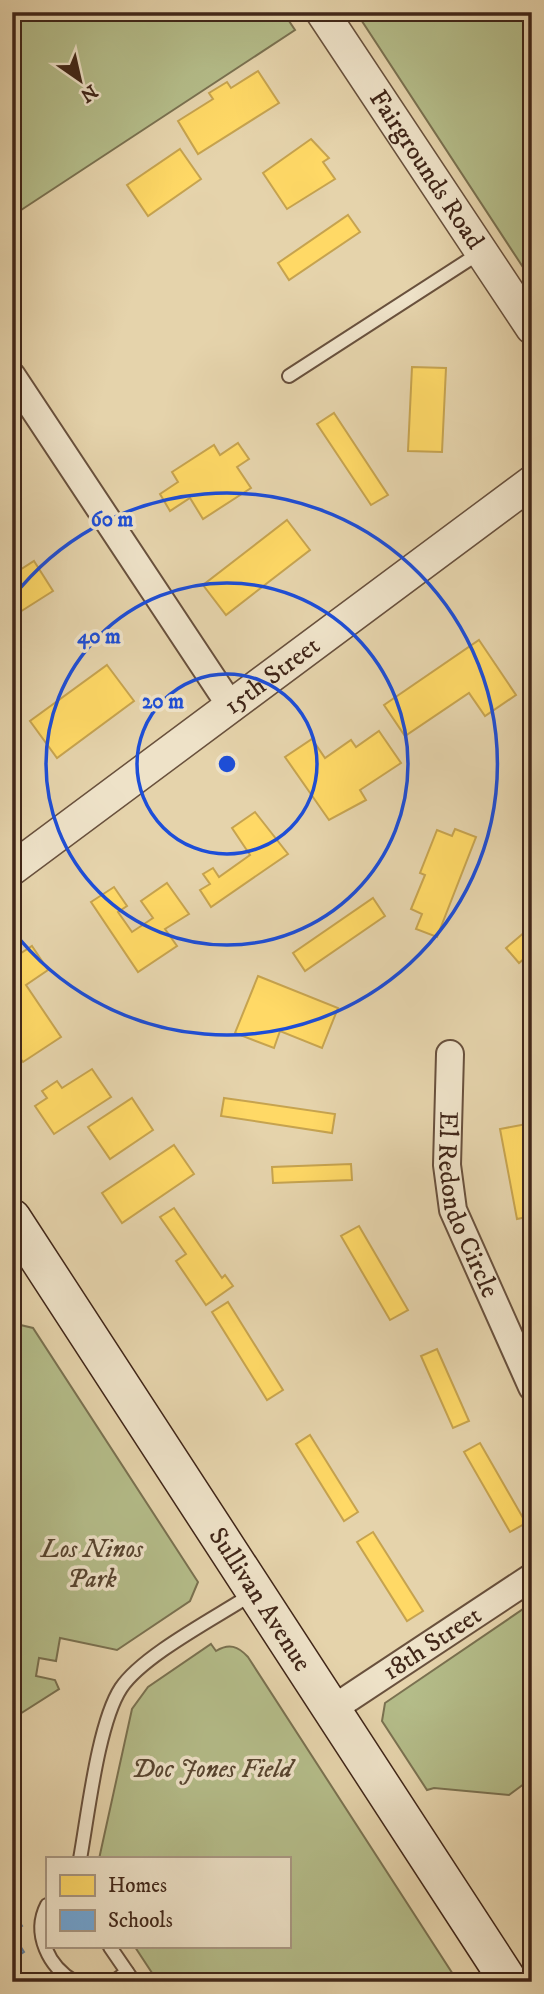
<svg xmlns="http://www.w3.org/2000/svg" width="544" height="1994" font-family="'IM FELL DW Pica',serif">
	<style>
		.green { fill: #b4bc89; stroke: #7a7150; stroke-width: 2 }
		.homes { fill: #ffd966; stroke: #c6a34f; stroke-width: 2 }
		.schools { fill: #6fa8dc; stroke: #6181a1; stroke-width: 2 }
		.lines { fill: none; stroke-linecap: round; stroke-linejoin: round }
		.service-casing { stroke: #69513d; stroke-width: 16 }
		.minor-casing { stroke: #69513d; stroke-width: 30 }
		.tertiary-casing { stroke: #69513d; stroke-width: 35 }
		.secondary-casing { stroke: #402618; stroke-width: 40 }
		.service { stroke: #eee2c8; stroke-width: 12 }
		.minor { stroke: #eee2c8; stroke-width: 26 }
		.tertiary { stroke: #eee2c8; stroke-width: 32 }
		.secondary { stroke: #eee2c8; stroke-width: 37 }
		.ring { fill: none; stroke: #1d4ed8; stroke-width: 3.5 }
		.labels { text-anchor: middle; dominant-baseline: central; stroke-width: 7; stroke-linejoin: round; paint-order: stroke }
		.street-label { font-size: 26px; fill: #402618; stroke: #eee2c8 }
		.park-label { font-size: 26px; font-style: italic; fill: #57442f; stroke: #eee2c8 }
		.centre { fill: #1d4ed8; stroke: #eee2c8; stroke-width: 3.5 }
		.ring-label { font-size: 21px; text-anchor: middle; font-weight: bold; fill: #1d4ed8; stroke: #eee2c8; stroke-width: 7; stroke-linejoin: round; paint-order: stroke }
	</style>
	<rect width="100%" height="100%" fill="#e5d3ab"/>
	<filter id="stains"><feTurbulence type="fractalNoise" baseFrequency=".00286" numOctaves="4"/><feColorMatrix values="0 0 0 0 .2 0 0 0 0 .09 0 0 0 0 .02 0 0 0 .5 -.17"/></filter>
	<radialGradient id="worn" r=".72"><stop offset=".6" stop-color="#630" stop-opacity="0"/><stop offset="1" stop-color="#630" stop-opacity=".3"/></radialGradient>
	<g class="green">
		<polygon points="12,12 283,12 295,30 12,216"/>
		<polygon points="356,12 532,12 532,281"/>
		<polygon points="12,1323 33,1328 198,1582 190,1601 117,1650 60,1638 56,1661 39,1658 36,1676 55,1680 59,1689 12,1719"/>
		<polygon points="532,1603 532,1778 509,1795 434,1788 427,1790 382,1721 385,1703"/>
		<path d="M211 1644 216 1651C229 1643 238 1646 248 1657L458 1982H158L135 1947H289V1859H99L132 1709 148 1687Z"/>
	</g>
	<g class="homes">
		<polygon points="258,71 279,103 198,154 178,121 213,99 209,93 227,82 231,88"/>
		<polygon points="311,139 329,158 323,162 335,179 287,209 263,173"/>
		<polygon points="180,149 201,179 148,216 127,185"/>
		<polygon points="348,215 360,232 289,280 278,263"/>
		<polygon points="412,367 446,368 442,452 408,451"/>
		<polygon points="334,413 388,495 371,505 317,424"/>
		<polygon points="238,443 249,459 237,467 251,488 203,519 190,498 170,511 160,494 178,482 172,472 214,445 220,455"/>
		<polygon points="287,520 310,550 226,615 203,585"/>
		<polygon points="34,561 53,591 12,617 12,575"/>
		<polygon points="532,604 532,618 525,608"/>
		<polygon points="479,640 516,695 485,716 469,693 405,736 384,705"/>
		<polygon points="107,665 134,701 57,758 30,721"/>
		<polygon points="379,731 401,763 360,790 366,800 329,820 285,757 312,739 325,758 351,740 356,747"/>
		<polygon points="255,812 288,854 211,907 200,890 210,884 203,874 213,868 219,877 250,855 232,828"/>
		<polygon points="455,829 476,837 437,937 416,929 422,914 411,909 425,875 420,873 437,830 452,836"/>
		<polygon points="167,883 189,914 165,929 177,946 138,972 91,902 114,887 127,906 118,912 132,932 153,918 141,901"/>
		<polygon points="373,898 385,916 305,971 293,953"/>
		<polygon points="532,926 532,952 519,963 506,948"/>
		<polygon points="32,946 48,970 26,985 61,1037 23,1062 15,1051 12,1053 12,959"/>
		<polygon points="258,976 338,1008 322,1048 280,1031 274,1048 235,1033"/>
		<polygon points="92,1069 111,1097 54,1134 35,1106 47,1098 42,1091 57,1081 62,1088"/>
		<polygon points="132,1098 153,1130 110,1159 88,1127"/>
		<polygon points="224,1098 335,1114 332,1133 221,1116"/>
		<polygon points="532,1123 532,1216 517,1219 500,1129"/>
		<polygon points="174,1145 194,1174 122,1223 102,1193"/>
		<polygon points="351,1164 352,1180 273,1183 272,1167"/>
		<polygon points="174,1208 222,1278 225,1275 233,1286 206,1305 176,1261 186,1254 160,1217"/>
		<polygon points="359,1226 408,1310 390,1320 341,1236"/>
		<polygon points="228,1302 283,1390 267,1400 212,1312"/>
		<polygon points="437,1349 469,1421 453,1428 421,1356"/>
		<polygon points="310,1435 358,1512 344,1521 296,1444"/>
		<polygon points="480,1443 526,1523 510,1532 464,1452"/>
		<polygon points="373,1532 423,1611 407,1621 357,1542"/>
	</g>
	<g class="schools">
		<polygon points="12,1910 22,1926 12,1932"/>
		<polygon points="12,1933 24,1952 12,1960"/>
	</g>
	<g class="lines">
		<defs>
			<g id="service">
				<polyline points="289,376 481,252"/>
				<path d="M80 1859C88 1815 98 1723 121 1688 143 1655 217 1617 252 1594"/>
				<path d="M47 1905C32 1934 49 1967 75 1982"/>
				<polyline points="110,1947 134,1982"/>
				<polyline points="113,1982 127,1972"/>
			</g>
			<g id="minor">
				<polyline points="12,376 232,708"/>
				<path id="s1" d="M450 1054 447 1165 453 1210 532 1387"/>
				<path id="s2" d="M331 1710 532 1577"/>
			</g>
			<g id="tertiary">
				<path id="s3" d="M322 12 532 328"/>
				<path id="s4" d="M12 869 532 482"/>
			</g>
			<g id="secondary">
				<path id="s5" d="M12 1218 509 1982"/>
			</g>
		</defs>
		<use href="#service" class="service-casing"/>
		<use href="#minor" class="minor-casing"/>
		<use href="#tertiary" class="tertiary-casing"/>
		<use href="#secondary" class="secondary-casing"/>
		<use href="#service" class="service"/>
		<use href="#minor" class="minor"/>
		<use href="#tertiary" class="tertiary"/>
		<use href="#secondary" class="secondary"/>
	</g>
	<g class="ring">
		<circle cx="227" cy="764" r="90"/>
		<circle cx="227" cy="764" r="181"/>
		<path d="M13 597A271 271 0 1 1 13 931"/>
	</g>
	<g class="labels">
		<g class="street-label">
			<text stroke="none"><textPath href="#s3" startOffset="189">Fairgrounds Road</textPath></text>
			<text stroke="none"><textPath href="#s4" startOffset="324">15th Street</textPath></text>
			<text stroke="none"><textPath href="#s1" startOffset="154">El Redondo Circle</textPath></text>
			<text stroke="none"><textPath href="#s5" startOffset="455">Sullivan Avenue</textPath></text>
			<text stroke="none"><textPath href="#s2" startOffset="121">18th Street</textPath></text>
		</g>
		<g class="park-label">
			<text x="92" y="1549">Los Ninos<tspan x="92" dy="30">Park</tspan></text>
			<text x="212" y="1769">Doc Jones Field</text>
		</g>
	</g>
	<circle cx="227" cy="764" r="10" class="centre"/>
	<g class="ring-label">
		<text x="112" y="526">60 m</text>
		<text x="99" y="643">40 m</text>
		<text x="163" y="708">20 m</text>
	</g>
	<rect width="544" height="1994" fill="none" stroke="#e5d3ab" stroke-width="42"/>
	<rect x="14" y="14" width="516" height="1966" fill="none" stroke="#402618" stroke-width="3.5"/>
	<rect x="21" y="21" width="502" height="1952" fill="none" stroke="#402618" stroke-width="2"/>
	<rect x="46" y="1857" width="245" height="91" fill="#eee2c8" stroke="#a89782" stroke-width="2"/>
	<rect x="60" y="1875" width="35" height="21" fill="#ffd966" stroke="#a89782" stroke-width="2"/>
	<text x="108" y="1892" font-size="21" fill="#402618">Homes</text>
	<rect x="60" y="1910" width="35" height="21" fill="#6fa8dc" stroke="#a89782" stroke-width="2"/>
	<text x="108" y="1927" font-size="21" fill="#402618">Schools</text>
	<g transform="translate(80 80) rotate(146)" stroke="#eee2c8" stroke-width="5" paint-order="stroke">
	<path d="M0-5L12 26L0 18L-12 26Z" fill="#402618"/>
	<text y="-10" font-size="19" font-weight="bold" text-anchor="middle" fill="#402618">N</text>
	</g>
	<rect width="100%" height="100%" filter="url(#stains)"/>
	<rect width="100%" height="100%" fill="url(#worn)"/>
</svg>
